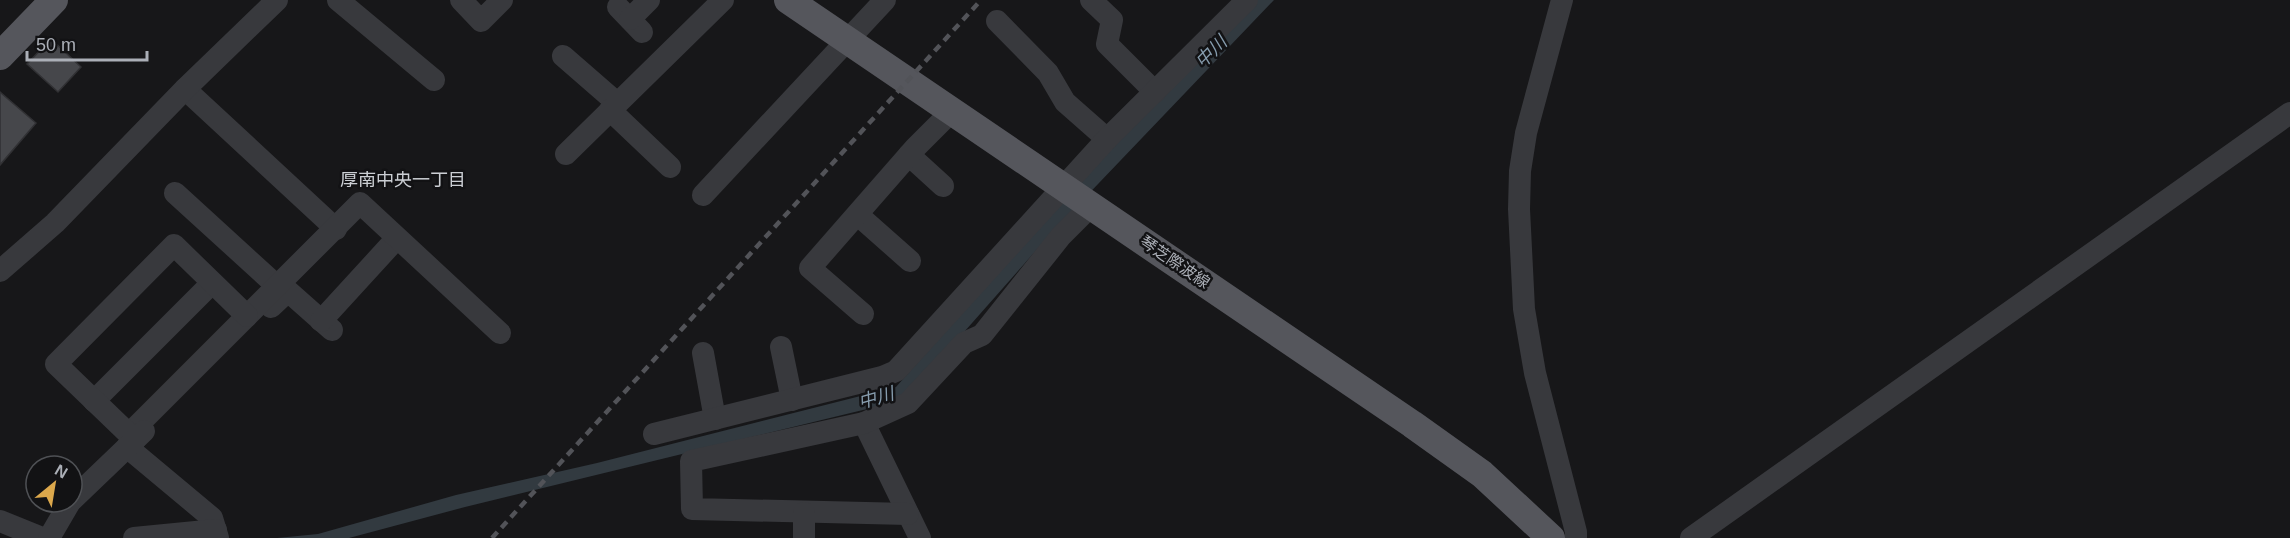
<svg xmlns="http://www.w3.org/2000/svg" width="2290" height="538" font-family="Helvetica,'Noto Sans JP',sans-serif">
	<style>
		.water { fill: #323a40 }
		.building { fill: #46474b; stroke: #313134; stroke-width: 1.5 }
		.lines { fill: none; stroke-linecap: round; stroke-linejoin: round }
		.minor { stroke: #38393d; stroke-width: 22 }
		.major { stroke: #55565c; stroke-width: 28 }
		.rail { stroke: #525358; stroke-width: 4.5; stroke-dasharray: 8 6; stroke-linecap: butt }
		.labels { text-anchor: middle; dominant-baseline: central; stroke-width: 5; stroke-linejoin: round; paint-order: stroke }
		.street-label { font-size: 16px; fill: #abafb7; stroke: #121214 }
		.water-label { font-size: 18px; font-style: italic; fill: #869cad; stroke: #121214 }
		.neighbourhood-label { font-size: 18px; fill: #cbced3; stroke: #121214 }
	</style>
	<rect width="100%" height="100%" fill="#171719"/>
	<polygon class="water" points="1256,0 1274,0 1055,229 904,400 465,507 349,538 277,538 318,534 456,495 597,463 896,387 1088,172"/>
	<g class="building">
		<polygon points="51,39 81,67 58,92 27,64"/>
		<polygon points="0,92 36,123 0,165"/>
	</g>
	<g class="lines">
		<g class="minor">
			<polyline points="338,0 434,80"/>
			<polyline points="461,0 481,21 502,0"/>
			<polyline points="1091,0 1112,20 1107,44 1155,92"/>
			<polyline points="1562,0 1526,133 1520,171 1519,209 1524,309 1535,373 1576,532 1576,538"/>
			<polyline points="618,7 642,32"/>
			<polyline points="630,19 649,0"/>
			<polyline points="997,21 1048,73 1065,102 1107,139"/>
			<polyline points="563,56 617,103"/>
			<polyline points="185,89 336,229"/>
			<polyline points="610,110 670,167"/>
			<polyline points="566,154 723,0"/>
			<polyline points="909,155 943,186"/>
			<polyline points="175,193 278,287"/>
			<polyline points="703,195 885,0"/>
			<polyline points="858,215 910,261"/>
			<polyline points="0,271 55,223 185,89 277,0"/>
			<polyline points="271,307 288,291 332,330"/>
			<polyline points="863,314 810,268 915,148 952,111"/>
			<polyline points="321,321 397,238"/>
			<polyline points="781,347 792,400"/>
			<polyline points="703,353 715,419"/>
			<polyline points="94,401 212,283"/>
			<polyline points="864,423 920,538"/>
			<polyline points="137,426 360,203 500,333"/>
			<polyline points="654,434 882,377 896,371 1107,139 1247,0"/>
			<polyline points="135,440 56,364 174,245 247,316"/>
			<polyline points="127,447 212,518 218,538"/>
			<polyline points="72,500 144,431"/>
			<polyline points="908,514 692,509 691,461 864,423 908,403 964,343 982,335 1061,236 1092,205"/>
			<polyline points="0,521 42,538"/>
			<polyline points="49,538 70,502"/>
			<polyline points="134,538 216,530"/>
			<polyline points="804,538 804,513"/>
			<polyline points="1691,538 2290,113"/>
		</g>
		<g class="major">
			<polyline points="788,0 1412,424 1482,474 1551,538"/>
			<polyline points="0,56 54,0"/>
		</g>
		<polyline class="rail" points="492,538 981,0"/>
	</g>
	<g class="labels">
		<g class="street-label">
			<text transform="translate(1175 262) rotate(34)">琴芝際波線</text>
		</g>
		<g class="water-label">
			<text transform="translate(1211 52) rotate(-45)">中川</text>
			<text transform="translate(876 398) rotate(-16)">中川</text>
		</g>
		<g class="neighbourhood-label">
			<text x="403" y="180">厚南中央一丁目</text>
		</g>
	</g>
	<g transform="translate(54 484) rotate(30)"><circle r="28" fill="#121214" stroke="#4f5155" stroke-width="1.5"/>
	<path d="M0-4.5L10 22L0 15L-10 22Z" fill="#dca84c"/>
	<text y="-9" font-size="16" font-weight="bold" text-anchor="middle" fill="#abafb7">N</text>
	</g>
	<path d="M27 51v9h120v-9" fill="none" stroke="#abafb7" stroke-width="3"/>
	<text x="36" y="51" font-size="18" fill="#abafb7" stroke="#121214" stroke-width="4.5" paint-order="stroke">50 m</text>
</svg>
